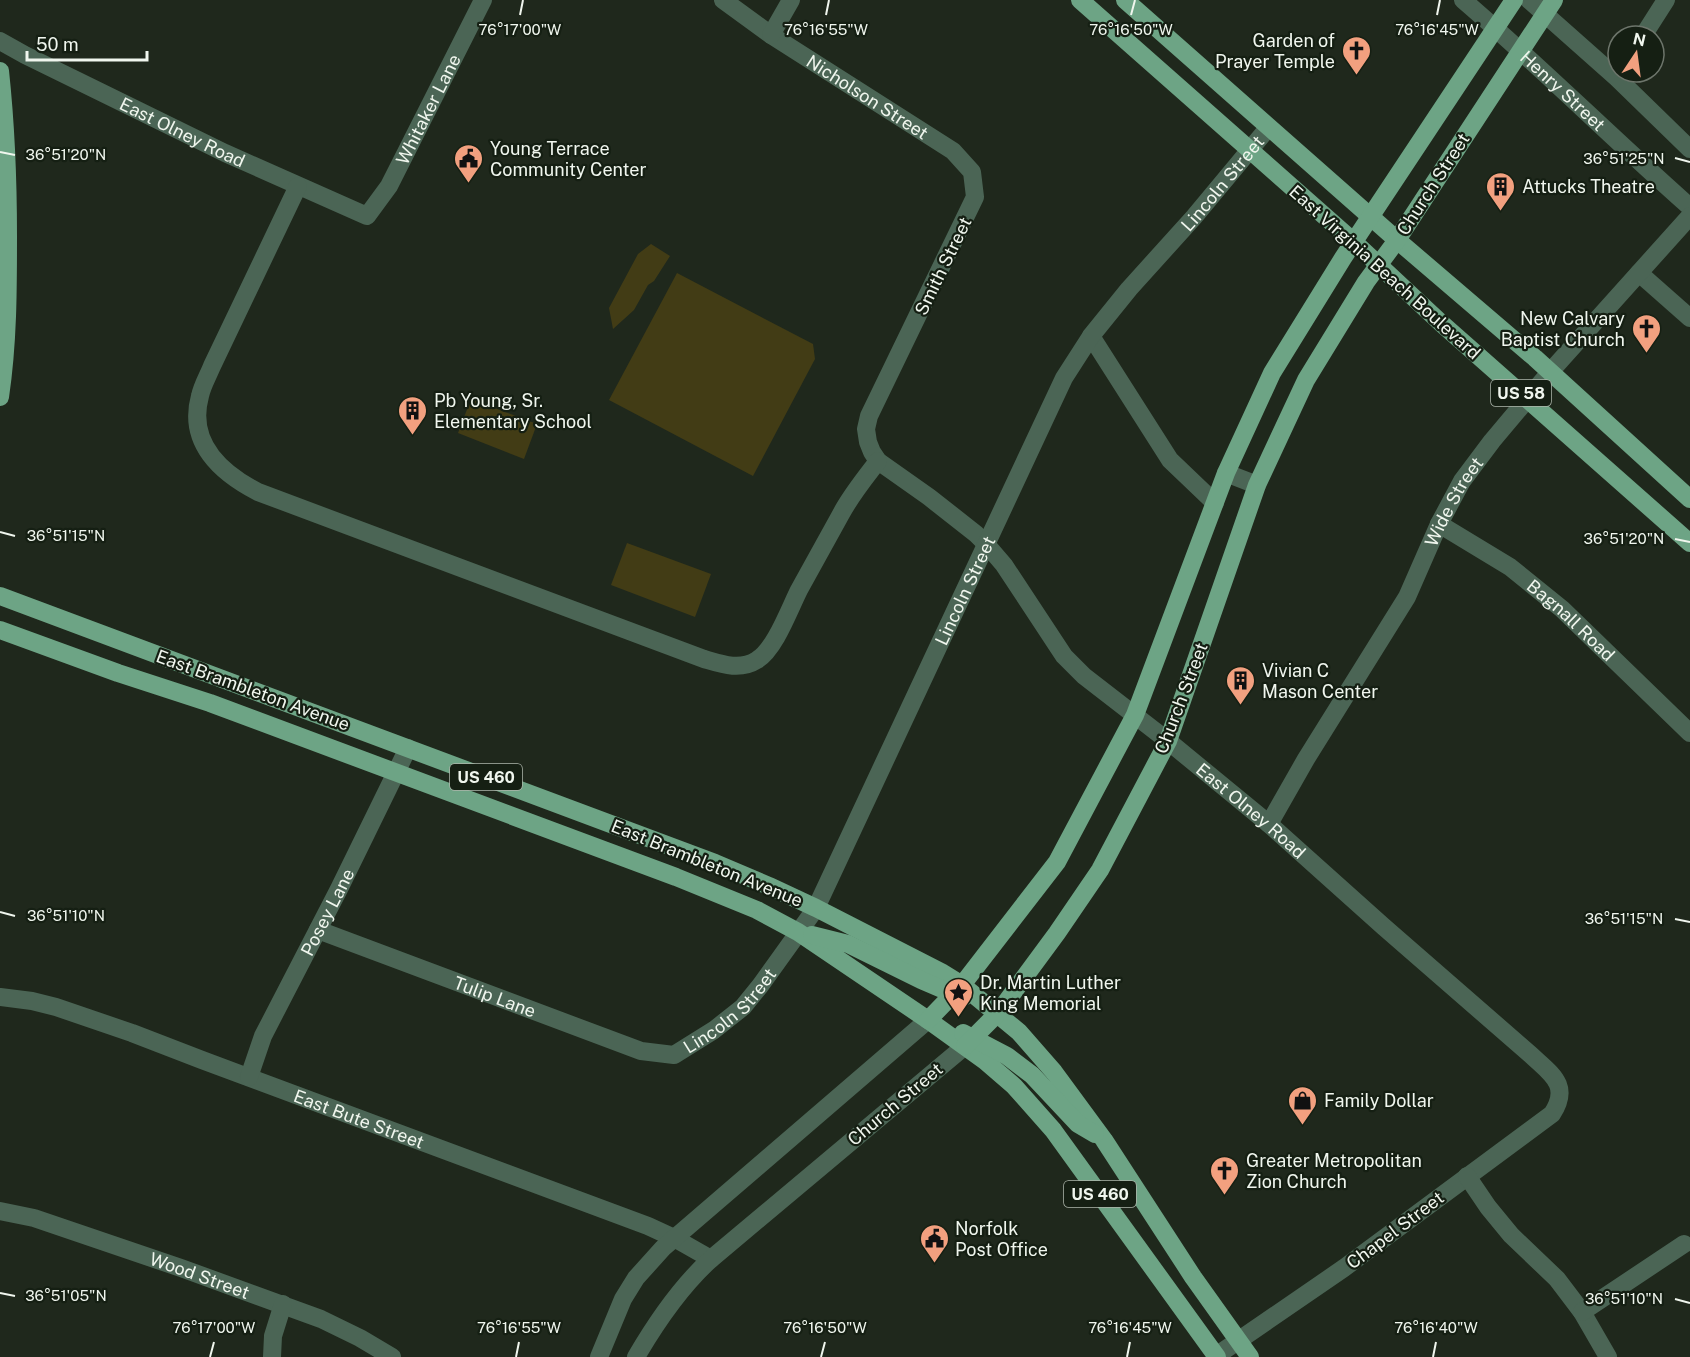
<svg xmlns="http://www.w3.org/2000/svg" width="1690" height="1357" font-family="'Public Sans',sans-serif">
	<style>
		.green { fill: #423c15 }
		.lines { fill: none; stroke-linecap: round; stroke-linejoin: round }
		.minor { stroke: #4b6555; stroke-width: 18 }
		.major { stroke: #6da485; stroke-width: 18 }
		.ticks { fill: none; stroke: #f0f6ee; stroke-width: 2 }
		.labels { text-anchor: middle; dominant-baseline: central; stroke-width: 4.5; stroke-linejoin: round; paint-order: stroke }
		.shield { fill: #151f13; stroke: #aeb6ac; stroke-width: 1.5 }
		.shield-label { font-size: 16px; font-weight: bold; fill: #f0f6ee }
		.poi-label { font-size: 18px; fill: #f0f6ee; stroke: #151f13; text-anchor: start }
		.street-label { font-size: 18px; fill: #f0f6ee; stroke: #151f13 }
		.ticks-label { font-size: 15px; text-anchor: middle; fill: #f0f6ee; stroke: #151f13; stroke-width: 4.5; stroke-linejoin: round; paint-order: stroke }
	</style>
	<rect width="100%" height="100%" fill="#1f281c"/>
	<g class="green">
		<polygon points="651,244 670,256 654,281 648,285 634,310 613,329 609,308 638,254"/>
		<polygon points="677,273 813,344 815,359 753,476 609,400"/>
		<polygon points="471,399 537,424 524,459 458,433"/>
		<polygon points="627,543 711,574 695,617 611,585"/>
	</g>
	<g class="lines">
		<g class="minor">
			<path id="s1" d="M723 0 771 35 953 151 972 172 975 197 869 416 866 429 868 442 872 452 878 461 929 497 976 534 986 544 1004 565 1064 656 1084 676 1168 741 1269 824 1384 927 1531 1055C1551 1074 1571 1085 1552 1114L1344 1268 1216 1356"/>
			<path id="s2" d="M1463 0C1541 67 1613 139 1690 207"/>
			<polyline points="1529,0 1617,78 1690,149"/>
			<polyline points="771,35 791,0"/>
			<polyline points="1643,36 1666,0"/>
			<path id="s3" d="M0 41 25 55 225 153 367 216 389 186 483 0"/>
			<path d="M298 186 212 366C208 376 202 386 200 396 187 443 221 473 258 492L704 659C721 664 740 671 757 660 775 649 789 610 799 590 813 565 827 539 841 514 851 495 865 478 878 461"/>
			<polyline points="1639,273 1690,318"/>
			<polyline points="1091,336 1170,460 1215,503"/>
			<polyline points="1226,473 1257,485"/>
			<path id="s4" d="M1439 524 1510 567 1562 609 1690 733"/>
			<path id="s5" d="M1269 824 1306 759 1407 597 1439 524 1462 481 1492 441 1550 372 1690 216"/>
			<path id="s6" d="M318 930 641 1051 674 1055 714 1030 743 1007 760 986 816 908 1064 378 1091 336 1129 289 1194 217 1268 128"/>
			<path id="s7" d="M0 997 32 1001 56 1007 132 1033 202 1060 648 1226 674 1238 711 1259"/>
			<path id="s8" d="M249 1077 263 1036 339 889 408 748"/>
			<polyline points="1467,1176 1488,1207 1511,1235 1557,1279 1582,1312 1608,1357"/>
			<path id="s9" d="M0 1211 34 1218 181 1268 321 1319 360 1338 392 1357"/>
			<polyline points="1582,1312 1684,1244"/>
			<polyline points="272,1357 273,1336 283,1304"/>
			<polyline points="599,1357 623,1299 636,1278 663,1248 928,1020"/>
			<path d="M636 1357C657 1321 680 1287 711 1259L965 1046"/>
		</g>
		<g class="major">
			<polyline points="1080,0 1354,242 1441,323 1690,543"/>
			<polyline points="1125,0 1397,240 1535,358 1690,499"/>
			<path d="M0 71C6 127 8 180 8 236 8 290 8 343 0 397"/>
			<polyline points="0,596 715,863 769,886 816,908 941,972 962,985 1019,1032 1054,1072 1104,1140 1193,1277 1250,1357"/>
			<polyline points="0,630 118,673 210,703 676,877 757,910 798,932 928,1020 985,1061 1014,1086 1053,1130 1217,1357"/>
			<polyline points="812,935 848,944 921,980 963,998"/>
			<polyline points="928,1020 962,985 1057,862 1135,715 1226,473 1272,373 1343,258 1514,0"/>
			<polyline points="963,1033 1007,1056 1032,1075 1078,1124 1095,1134"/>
			<polyline points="965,1046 998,1013 1057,933 1100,870 1168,741 1257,485 1306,380 1366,282 1397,240 1554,0"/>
		</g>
	</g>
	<path class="ticks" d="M520 15 523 0M826 15 829 0M1131 15 1135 0M1437 15 1440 0M0 152 15 155M1675 158 1690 162M0 532 15 536M1675 539 1690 542M0 912 15 916M1675 919 1690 922M0 1293 15 1296M1675 1299 1690 1303M210 1357 214 1342M516 1357 519 1342M821 1357 825 1342M1127 1357 1130 1342M1433 1357 1436 1342"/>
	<defs>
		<symbol id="church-pin" viewBox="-11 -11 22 30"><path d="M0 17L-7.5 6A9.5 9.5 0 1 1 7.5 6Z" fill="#f2a07f" stroke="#151f13"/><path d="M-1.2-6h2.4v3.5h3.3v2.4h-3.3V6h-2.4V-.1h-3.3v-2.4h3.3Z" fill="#111"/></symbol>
		<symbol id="civic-pin" viewBox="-11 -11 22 30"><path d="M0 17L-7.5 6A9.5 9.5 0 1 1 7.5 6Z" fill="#f2a07f" stroke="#151f13"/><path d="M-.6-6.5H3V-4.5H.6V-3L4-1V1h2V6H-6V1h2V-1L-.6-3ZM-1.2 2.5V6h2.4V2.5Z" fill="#111"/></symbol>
		<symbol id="building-pin" viewBox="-11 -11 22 30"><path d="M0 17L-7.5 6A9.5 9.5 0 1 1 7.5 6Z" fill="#f2a07f" stroke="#151f13"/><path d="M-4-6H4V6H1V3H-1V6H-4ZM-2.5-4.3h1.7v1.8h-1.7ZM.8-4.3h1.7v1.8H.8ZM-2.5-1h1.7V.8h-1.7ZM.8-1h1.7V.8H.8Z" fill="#111"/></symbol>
		<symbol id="sight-pin" viewBox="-11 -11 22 30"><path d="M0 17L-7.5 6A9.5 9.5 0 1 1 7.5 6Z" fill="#f2a07f" stroke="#151f13"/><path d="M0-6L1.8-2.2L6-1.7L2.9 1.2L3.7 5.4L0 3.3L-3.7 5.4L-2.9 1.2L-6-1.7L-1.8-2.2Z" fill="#111"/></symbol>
		<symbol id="shop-pin" viewBox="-11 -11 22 30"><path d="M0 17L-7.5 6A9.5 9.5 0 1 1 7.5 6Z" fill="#f2a07f" stroke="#151f13"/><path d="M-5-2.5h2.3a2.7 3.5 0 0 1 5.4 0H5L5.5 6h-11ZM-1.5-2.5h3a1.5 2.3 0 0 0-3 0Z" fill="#111"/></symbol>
	</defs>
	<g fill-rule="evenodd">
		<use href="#church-pin" x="1340" y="34" width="33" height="45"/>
		<use href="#civic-pin" x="452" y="142" width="33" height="45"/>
		<use href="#building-pin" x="1484" y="170" width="33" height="45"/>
		<use href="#church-pin" x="1630" y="312" width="33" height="45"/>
		<use href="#building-pin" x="396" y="394" width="33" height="45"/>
		<use href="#building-pin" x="1224" y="664" width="33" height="45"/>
		<use href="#sight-pin" x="942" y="976" width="33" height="45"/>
		<use href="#shop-pin" x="1286" y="1084" width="33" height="45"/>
		<use href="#church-pin" x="1208" y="1154" width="33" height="45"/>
		<use href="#civic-pin" x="918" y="1222" width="33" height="45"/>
	</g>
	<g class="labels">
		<g class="shield">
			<rect x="1491" y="380" width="60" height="26" rx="4.5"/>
			<rect x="450" y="764" width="72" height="26" rx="4.5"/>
			<rect x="1064" y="1181" width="72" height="26" rx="4.5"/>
		</g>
		<g class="shield-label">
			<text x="1521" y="393">US 58</text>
			<text x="486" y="777">US 460</text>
			<text x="1100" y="1194">US 460</text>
		</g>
		<g class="poi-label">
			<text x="1335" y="40" text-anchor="end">Garden of<tspan x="1335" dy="21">Prayer Temple</tspan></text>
			<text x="490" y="148">Young Terrace<tspan x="490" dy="21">Community Center</tspan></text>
			<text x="1522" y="186">Attucks Theatre</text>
			<text x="1625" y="318" text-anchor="end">New Calvary<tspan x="1625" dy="21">Baptist Church</tspan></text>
			<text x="434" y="400">Pb Young, Sr.<tspan x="434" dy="21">Elementary School</tspan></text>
			<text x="1262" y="670">Vivian C<tspan x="1262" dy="21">Mason Center</tspan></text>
			<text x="980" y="982">Dr. Martin Luther<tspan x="980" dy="21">King Memorial</tspan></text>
			<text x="1324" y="1100">Family Dollar</text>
			<text x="1246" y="1160">Greater Metropolitan<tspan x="1246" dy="21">Zion Church</tspan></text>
			<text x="955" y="1228">Norfolk<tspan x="955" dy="21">Post Office</tspan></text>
		</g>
		<g class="street-label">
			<text stroke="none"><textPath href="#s2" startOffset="135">Henry Street</textPath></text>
			<text stroke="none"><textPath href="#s1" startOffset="174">Nicholson Street</textPath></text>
			<text stroke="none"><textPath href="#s3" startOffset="530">Whitaker Lane</textPath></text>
			<text stroke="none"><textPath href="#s3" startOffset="204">East Olney Road</textPath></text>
			<text stroke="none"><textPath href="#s6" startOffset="1422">Lincoln Street</textPath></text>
			<text transform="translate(1433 184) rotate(-57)">Church Street</text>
			<text transform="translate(943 266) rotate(-64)">Smith Street</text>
			<text transform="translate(1385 272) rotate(42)">East Virginia Beach Boulevard</text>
			<text stroke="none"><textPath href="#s5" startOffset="372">Wide Street</textPath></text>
			<text stroke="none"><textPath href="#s6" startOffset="936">Lincoln Street</textPath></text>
			<text stroke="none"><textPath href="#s4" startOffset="164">Bagnall Road</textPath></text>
			<text transform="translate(253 690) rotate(20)">East Brambleton Avenue</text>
			<text transform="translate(1181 698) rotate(-69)">Church Street</text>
			<text stroke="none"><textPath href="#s1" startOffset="1136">East Olney Road</textPath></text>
			<text transform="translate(707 863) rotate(22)">East Brambleton Avenue</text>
			<text stroke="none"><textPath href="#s8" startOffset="183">Posey Lane</textPath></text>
			<text stroke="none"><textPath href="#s6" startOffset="189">Tulip Lane</textPath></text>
			<text stroke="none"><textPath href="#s6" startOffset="450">Lincoln Street</textPath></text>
			<text transform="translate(895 1104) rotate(-40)">Church Street</text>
			<text stroke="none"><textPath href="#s7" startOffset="380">East Bute Street</textPath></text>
			<text transform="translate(1395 1230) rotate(-37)">Chapel Street</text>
			<text stroke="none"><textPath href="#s9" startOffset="210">Wood Street</textPath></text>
		</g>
	</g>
	<g class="ticks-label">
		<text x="520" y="35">76°17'00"W</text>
		<text x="826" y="35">76°16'55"W</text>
		<text x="1131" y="35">76°16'50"W</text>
		<text x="1437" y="35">76°16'45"W</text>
		<text x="66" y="160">36°51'20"N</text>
		<text x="1624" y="164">36°51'25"N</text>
		<text x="66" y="541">36°51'15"N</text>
		<text x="1624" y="544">36°51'20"N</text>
		<text x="66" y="921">36°51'10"N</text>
		<text x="1624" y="924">36°51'15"N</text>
		<text x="66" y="1301">36°51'05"N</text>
		<text x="1624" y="1304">36°51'10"N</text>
		<text x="214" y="1333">76°17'00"W</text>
		<text x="519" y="1333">76°16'55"W</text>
		<text x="825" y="1333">76°16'50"W</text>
		<text x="1130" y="1333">76°16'45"W</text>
		<text x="1436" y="1333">76°16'40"W</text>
	</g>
	<g transform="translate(1636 54) rotate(13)"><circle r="28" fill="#151f13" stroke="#6d756b" stroke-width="1.5"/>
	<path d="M0-4.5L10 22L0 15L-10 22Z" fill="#f2a07f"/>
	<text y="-9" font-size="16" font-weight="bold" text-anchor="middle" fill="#f0f6ee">N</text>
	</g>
	<path d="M27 51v9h120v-9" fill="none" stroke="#f0f6ee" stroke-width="3"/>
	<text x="36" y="51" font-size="18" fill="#f0f6ee" stroke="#151f13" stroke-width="4.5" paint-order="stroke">50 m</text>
</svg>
